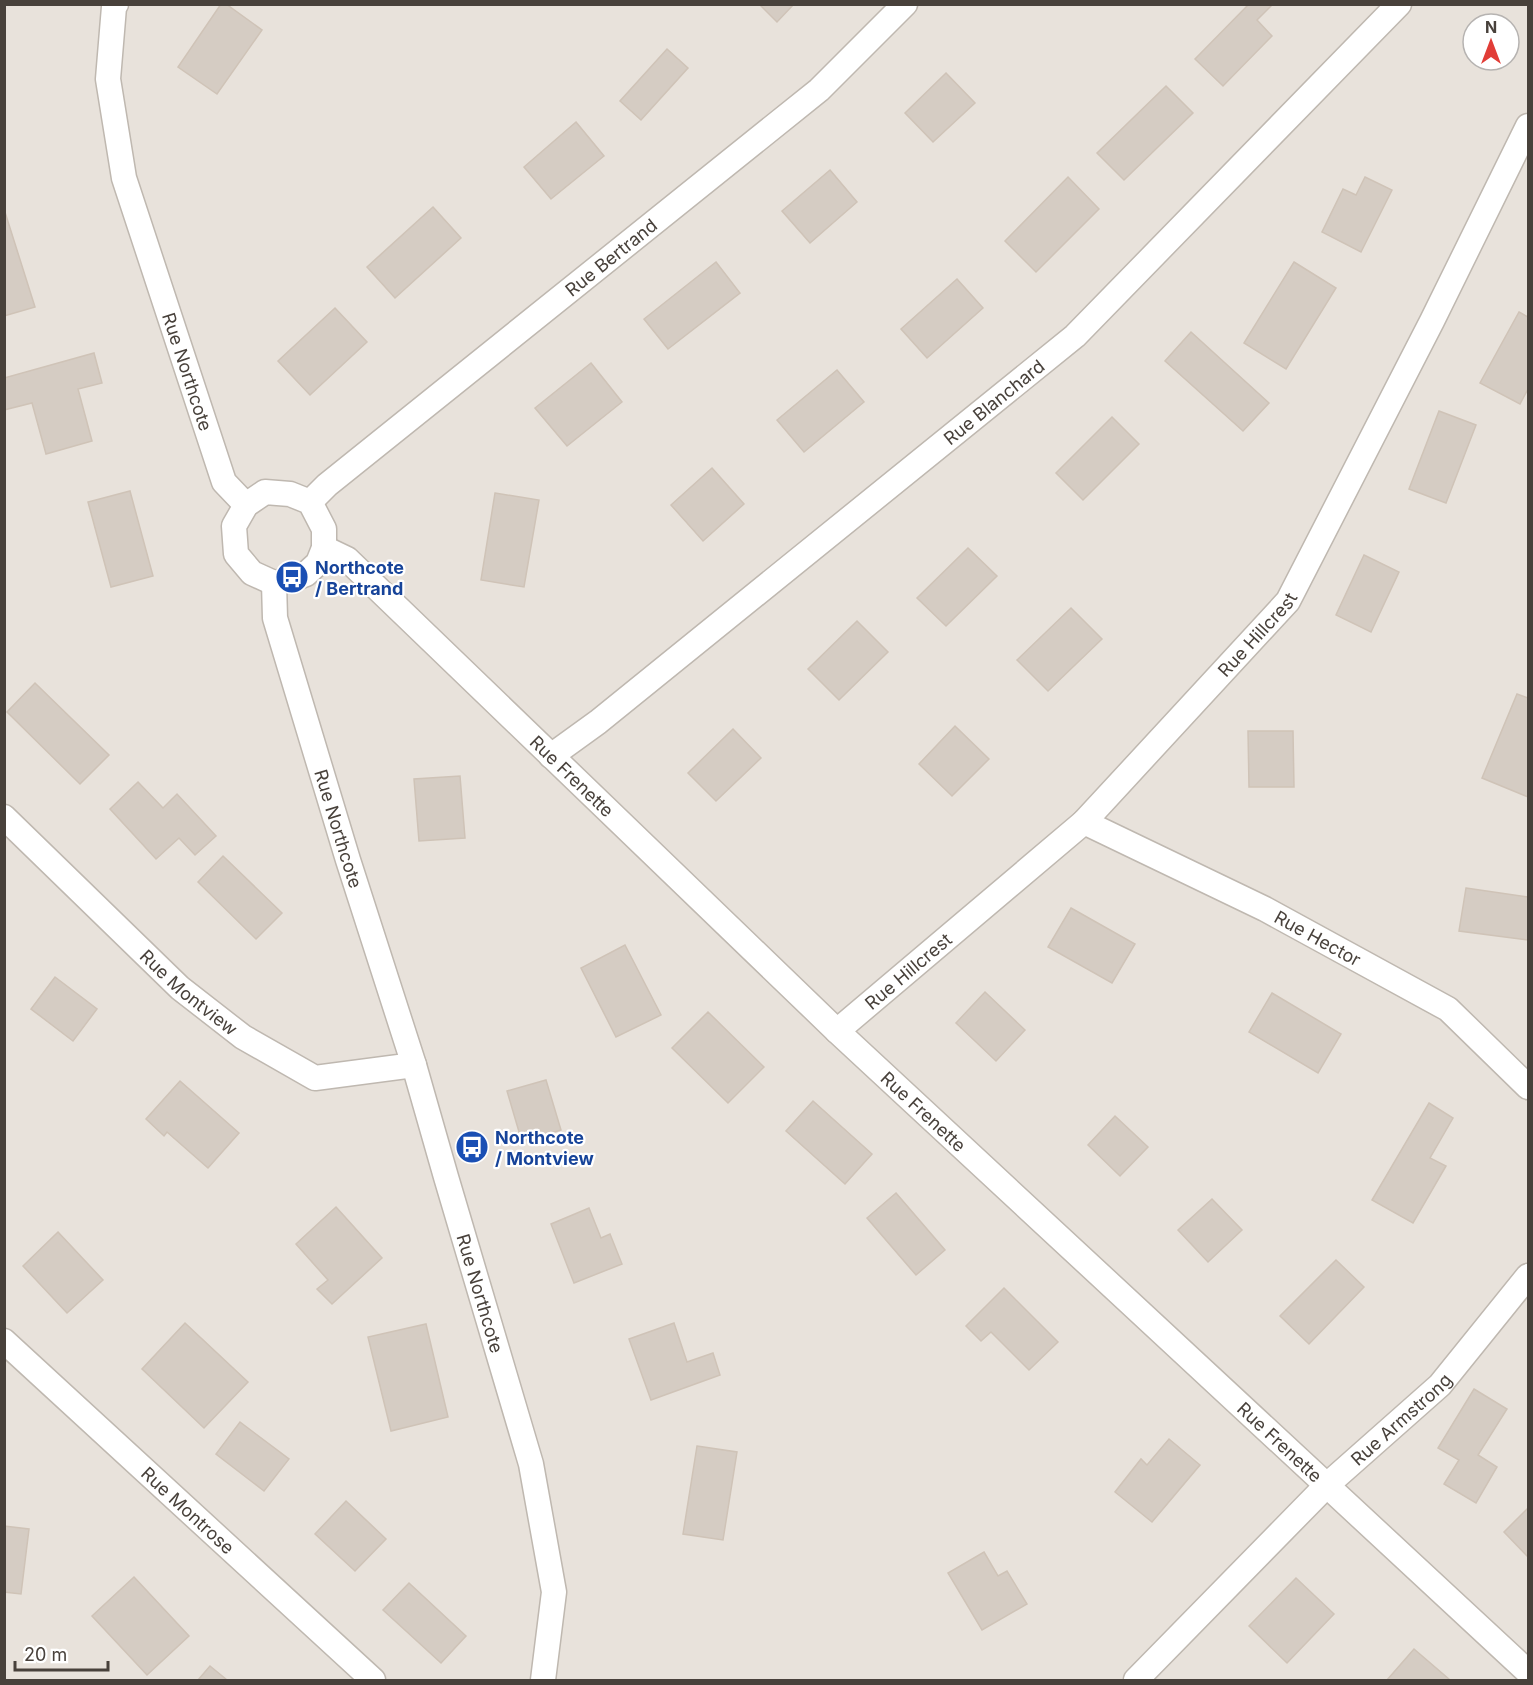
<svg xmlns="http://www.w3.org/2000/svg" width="1533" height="1685" font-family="Inter,sans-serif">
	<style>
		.residential { fill: #e8e2db; fill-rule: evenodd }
		.building { fill: #d5ccc3; stroke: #cfc3b7; stroke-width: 1.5 }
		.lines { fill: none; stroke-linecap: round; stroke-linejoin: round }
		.street-casing { stroke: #bfb8b0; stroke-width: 27 }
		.street { stroke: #fff; stroke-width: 24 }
		.labels { text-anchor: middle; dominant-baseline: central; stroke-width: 4.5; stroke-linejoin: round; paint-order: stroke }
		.street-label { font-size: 18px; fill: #48413b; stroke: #fff }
		.transit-label { font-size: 18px; font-weight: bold; fill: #164399; stroke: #fff; text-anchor: start }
	</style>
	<rect width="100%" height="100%" fill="#f4f1ec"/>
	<path class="residential" d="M5 5H1528V1680H5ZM1473 24H1509V60H1473Z"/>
	<g class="building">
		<polygon points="221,4 226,4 262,30 217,94 178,67"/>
		<polygon points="759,4 794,4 777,22"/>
		<polygon points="1249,4 1273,4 1257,20 1272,36 1223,86 1195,59"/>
		<polygon points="667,49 688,68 641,120 620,101"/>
		<polygon points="946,73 975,103 933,142 905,113"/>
		<polygon points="1166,86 1193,113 1124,180 1097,153"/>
		<polygon points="576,122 604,156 551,199 524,167"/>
		<polygon points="830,170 857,202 810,243 782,211"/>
		<polygon points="1068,177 1099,209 1036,272 1005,241"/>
		<polygon points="1365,177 1392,190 1361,252 1322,232 1343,189 1356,195"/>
		<polygon points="433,207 461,238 395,298 367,267"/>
		<polygon points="4,209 35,307 4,316"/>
		<polygon points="716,262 740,293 668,349 644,319"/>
		<polygon points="1294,262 1336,288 1286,369 1244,343"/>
		<polygon points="957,279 983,308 927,358 901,329"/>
		<polygon points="335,308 367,342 310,395 278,361"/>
		<polygon points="1519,312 1528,317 1528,389 1520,404 1480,383"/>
		<polygon points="1191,332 1269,403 1243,431 1165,361"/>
		<polygon points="94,353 102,383 78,389 92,441 46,454 32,403 4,410 4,378"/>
		<polygon points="591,363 622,402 567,446 535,408"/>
		<polygon points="837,370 864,402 804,452 777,420"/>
		<polygon points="1439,411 1476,425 1446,503 1409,489"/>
		<polygon points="1112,417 1139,444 1083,500 1056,473"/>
		<polygon points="712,468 744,504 703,541 671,505"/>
		<polygon points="130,491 153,576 111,587 88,502"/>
		<polygon points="495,493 539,500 524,587 481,580"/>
		<polygon points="968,548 997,576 946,626 917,598"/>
		<polygon points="1364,555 1399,572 1371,632 1336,615"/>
		<polygon points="1071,608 1102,639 1048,691 1017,660"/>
		<polygon points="857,621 888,652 839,700 808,669"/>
		<polygon points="35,683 109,755 80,784 7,712"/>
		<polygon points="1517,694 1528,698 1528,797 1482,778"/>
		<polygon points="955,726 989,759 952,796 919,764"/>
		<polygon points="733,729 761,758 716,801 688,773"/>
		<polygon points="1248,731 1293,731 1294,787 1249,787"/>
		<polygon points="460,776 465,838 419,841 414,779"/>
		<polygon points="138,782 163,808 177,794 216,836 195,855 179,838 156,859 110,809"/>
		<polygon points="223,856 282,913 256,939 198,882"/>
		<polygon points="1466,888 1528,897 1528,940 1459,931"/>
		<polygon points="1071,908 1135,944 1112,983 1048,947"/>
		<polygon points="625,945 661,1015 616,1037 581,968"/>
		<polygon points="55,977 97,1009 73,1041 31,1009"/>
		<polygon points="985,992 1025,1030 996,1061 956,1023"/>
		<polygon points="1272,993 1341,1034 1318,1073 1249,1032"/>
		<polygon points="708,1012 764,1067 728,1103 672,1048"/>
		<polygon points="546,1080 561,1130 522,1142 507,1091"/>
		<polygon points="180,1081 239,1133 208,1168 167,1132 164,1136 146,1119"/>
		<polygon points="813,1101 872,1154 845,1184 786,1131"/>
		<polygon points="1429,1103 1453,1118 1430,1158 1446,1166 1413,1223 1372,1200"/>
		<polygon points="1115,1116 1148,1147 1120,1176 1088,1145"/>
		<polygon points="896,1193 945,1250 916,1275 867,1218"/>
		<polygon points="1212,1199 1242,1230 1208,1262 1178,1230"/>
		<polygon points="336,1207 382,1258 332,1304 317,1289 328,1280 296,1244"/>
		<polygon points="589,1208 601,1238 610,1234 622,1264 574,1283 551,1224"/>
		<polygon points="58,1232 103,1280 67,1313 23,1266"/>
		<polygon points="1336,1260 1364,1287 1309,1344 1280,1316"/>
		<polygon points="1004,1288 1058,1342 1029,1370 991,1332 981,1341 966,1326"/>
		<polygon points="185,1323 248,1382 204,1428 142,1369"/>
		<polygon points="674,1323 687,1362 713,1353 720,1375 651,1400 629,1339"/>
		<polygon points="426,1324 448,1417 391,1431 368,1337"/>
		<polygon points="1474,1389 1507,1409 1478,1455 1497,1467 1476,1503 1444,1484 1459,1460 1438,1448"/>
		<polygon points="240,1422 289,1459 264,1491 216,1454"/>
		<polygon points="1169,1439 1200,1465 1152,1522 1115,1492 1141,1459 1147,1465"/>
		<polygon points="697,1446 737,1452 723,1540 683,1534"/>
		<polygon points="346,1501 386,1539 355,1571 315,1534"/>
		<polygon points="1528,1508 1528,1557 1504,1532"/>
		<polygon points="4,1526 29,1529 21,1594 4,1592"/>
		<polygon points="984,1552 998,1576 1007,1571 1027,1604 982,1630 948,1573"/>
		<polygon points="134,1577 189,1636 147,1675 92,1616"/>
		<polygon points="1296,1578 1334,1614 1287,1663 1249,1626"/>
		<polygon points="409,1583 466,1636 441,1663 383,1610"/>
		<polygon points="1414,1649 1450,1680 1387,1680"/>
		<polygon points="210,1666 227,1680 198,1680"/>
	</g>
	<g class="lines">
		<defs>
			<g id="street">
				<path id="s1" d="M116 4 114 7 108 79 124 178 224 482 246 505"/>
				<polygon points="265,492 290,494 310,502 324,529 324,548 318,563 306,574 290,580 274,583 252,573 236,554 234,526 246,505"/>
				<path id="s2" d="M310 502 327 485 819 90 905 4"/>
				<path id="s3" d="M324 548 347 559 837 1031 1528 1672"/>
				<path id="s4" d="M274 583 275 618 348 860 414 1065 446 1177 531 1464 554 1592 543 1680"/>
				<path id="s5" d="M551 756 598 722 1075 336 1399 4"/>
				<path id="s6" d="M4 817 180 988 243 1037 315 1078 414 1065"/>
				<path id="s7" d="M1084 822 1265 909 1448 1009 1528 1087"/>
				<path id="s8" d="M837 1031 1084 822 1288 601 1432 321 1528 126"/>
				<path id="s9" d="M4 1341 373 1680"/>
				<path id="s10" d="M1136 1680 1327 1485 1440 1385 1528 1276"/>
			</g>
		</defs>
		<use href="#street" class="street-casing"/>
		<use href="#street" class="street"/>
	</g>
	<defs>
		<symbol id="bus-disc" viewBox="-11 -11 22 22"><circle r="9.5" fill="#1a4fb4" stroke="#fff"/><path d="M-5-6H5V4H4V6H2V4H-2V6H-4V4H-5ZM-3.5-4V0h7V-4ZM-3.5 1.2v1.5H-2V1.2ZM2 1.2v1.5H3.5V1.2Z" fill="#fff"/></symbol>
	</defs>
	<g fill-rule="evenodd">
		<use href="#bus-disc" x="273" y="558" width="38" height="38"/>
		<use href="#bus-disc" x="453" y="1128" width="38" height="38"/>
	</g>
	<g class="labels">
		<g class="street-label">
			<text stroke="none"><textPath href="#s2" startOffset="388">Rue Bertrand</textPath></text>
			<text stroke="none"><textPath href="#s1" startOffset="380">Rue Northcote</textPath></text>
			<text stroke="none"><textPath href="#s5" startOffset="567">Rue Blanchard</textPath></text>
			<text stroke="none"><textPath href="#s8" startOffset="579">Rue Hillcrest</textPath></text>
			<text stroke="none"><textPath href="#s3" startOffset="338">Rue Frenette</textPath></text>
			<text stroke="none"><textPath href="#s4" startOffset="255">Rue Northcote</textPath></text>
			<text stroke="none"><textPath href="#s7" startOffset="261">Rue Hector</textPath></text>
			<text stroke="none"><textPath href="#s8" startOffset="93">Rue Hillcrest</textPath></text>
			<text stroke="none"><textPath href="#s6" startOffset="255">Rue Montview</textPath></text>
			<text stroke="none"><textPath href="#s3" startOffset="824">Rue Frenette</textPath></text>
			<text stroke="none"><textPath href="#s4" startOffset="741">Rue Northcote</textPath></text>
			<text stroke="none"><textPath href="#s10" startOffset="372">Rue Armstrong</textPath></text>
			<text stroke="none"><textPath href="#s3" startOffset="1310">Rue Frenette</textPath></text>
			<text stroke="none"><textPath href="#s9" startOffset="250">Rue Montrose</textPath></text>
		</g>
		<g class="transit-label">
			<text x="315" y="567">Northcote<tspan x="315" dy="21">/ Bertrand</tspan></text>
			<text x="495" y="1137">Northcote<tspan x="495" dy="21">/ Montview</tspan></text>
		</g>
	</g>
	<rect width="1533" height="1685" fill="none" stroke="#48413b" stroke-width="12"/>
	<g transform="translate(1491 42)"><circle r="28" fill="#ffffff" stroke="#b6b3b1" stroke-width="1.5"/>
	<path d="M0-4.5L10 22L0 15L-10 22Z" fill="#e13d37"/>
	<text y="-9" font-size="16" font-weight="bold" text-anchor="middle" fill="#48413b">N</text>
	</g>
	<path d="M15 1661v9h93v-9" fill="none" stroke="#48413b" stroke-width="3"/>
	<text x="24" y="1661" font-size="18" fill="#48413b" stroke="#ffffff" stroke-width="4.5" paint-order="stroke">20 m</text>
</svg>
